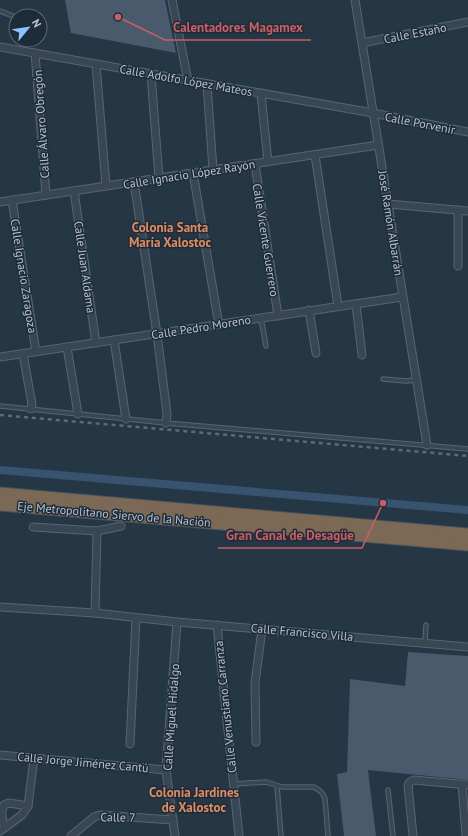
<svg xmlns="http://www.w3.org/2000/svg" width="468" height="836" font-family="'PT Sans',sans-serif">
	<style>
		.lines { fill: none; stroke-linecap: round; stroke-linejoin: round }
		.canal { stroke: #37536e; stroke-width: 8 }
		.building { fill: #485a6c }
		.service-casing { stroke: #586572; stroke-width: 5.5 }
		.minor-casing { stroke: #586572; stroke-width: 9 }
		.motorway-casing { stroke: #44525f; stroke-width: 15 }
		.service { stroke: #394754; stroke-width: 3.5 }
		.minor { stroke: #394754; stroke-width: 7 }
		.motorway { stroke: #7b6956; stroke-width: 13 }
		.rail { stroke: #5b6b7c; stroke-width: 2.5; stroke-dasharray: 4 4; stroke-linecap: butt }
		.labels { text-anchor: middle; dominant-baseline: central; stroke-width: 3; stroke-linejoin: round; paint-order: stroke }
		.street-label { font-size: 12px; fill: #b7c2ce; stroke: #1e2c3a }
		.neighbourhood-label { font-size: 13px; font-weight: bold; fill: #e08c60; stroke: #1e2c3a }
		.leader { fill: none; stroke: #cb5e62; stroke-width: 1.5 }
		.callout-dot { fill: #cb5e62; stroke: #1e2c3a; stroke-width: 1.5 }
		.callout-label { font-size: 13px; text-anchor: middle; font-weight: bold; fill: #cb5e62; stroke: #1e2c3a; stroke-width: 3; stroke-linejoin: round; paint-order: stroke }
	</style>
	<rect width="100%" height="100%" fill="#253645"/>
	<g class="lines">
		<polyline class="canal" points="0,470 468,510"/>
	</g>
	<g class="building">
		<polygon points="65,0 165,0 176,53 71,33"/>
		<polygon points="408,652 468,656 468,780 368,770 376,836 344,836 337,774 347,772 350,679 405,686"/>
	</g>
	<g class="lines">
		<defs>
			<g id="service">
				<polyline points="0,11 13,16"/>
				<polyline points="261,318 266,346"/>
				<polyline points="383,379 406,381 416,380"/>
				<polyline points="0,406 166,423 468,449"/>
				<polyline points="425,643 426,625"/>
				<path d="M233 784 266 782 282 787H314C319 790 323 792 325 799L328 836"/>
				<polyline points="277,786 281,836"/>
				<polyline points="388,790 393,836"/>
			</g>
			<g id="minor">
				<polyline points="172,0 188,81"/>
				<polyline points="355,0 427,445"/>
				<polyline points="362,43 468,22"/>
				<polyline points="0,47 373,113 468,132"/>
				<polyline points="35,53 46,195"/>
				<polyline points="96,64 106,186"/>
				<polyline points="151,74 159,178"/>
				<polyline points="207,84 213,170"/>
				<polyline points="261,94 268,162"/>
				<polyline points="315,155 338,306"/>
				<polyline points="255,164 278,316"/>
				<polyline points="193,173 219,325"/>
				<polyline points="134,182 157,334 167,414 166,423"/>
				<polyline points="74,191 96,343"/>
				<polyline points="12,200 36,352"/>
				<polyline points="0,202 378,145"/>
				<polyline points="388,204 468,211"/>
				<polyline points="458,266 458,210"/>
				<polyline points="356,304 362,355"/>
				<polyline points="309,310 316,353"/>
				<polyline points="114,340 126,419"/>
				<polyline points="67,347 78,414"/>
				<polyline points="23,354 32,404 31,409"/>
				<polyline points="0,357 402,297"/>
				<polyline points="33,527 97,531 121,526"/>
				<polyline points="0,607 95,613 177,622 468,647"/>
				<polyline points="95,613 97,531"/>
				<polyline points="217,625 239,836"/>
				<polyline points="256,742 255,683 262,629"/>
				<polyline points="130,744 136,618"/>
				<polyline points="0,755 166,770"/>
				<polyline points="462,784 466,836"/>
				<path d="M5 827C2 820 0 812 4 805L9 803 28 806"/>
				<polyline points="0,831 22,815 28,806 34,758"/>
				<polyline points="71,836 94,817 100,815 173,820"/>
				<polyline points="175,836 166,770 177,622"/>
				<polyline points="413,836 408,785 410,782 414,780 468,785"/>
			</g>
			<g id="motorway">
				<polyline points="0,494 468,535"/>
				<polyline points="0,504 468,544"/>
			</g>
		</defs>
		<use href="#service" class="service-casing"/>
		<use href="#minor" class="minor-casing"/>
		<use href="#motorway" class="motorway-casing"/>
		<use href="#service" class="service"/>
		<use href="#minor" class="minor"/>
		<use href="#motorway" class="motorway"/>
		<polyline class="rail" points="0,415 468,456"/>
	</g>
	<g class="labels">
		<g class="street-label">
			<text transform="translate(415 33) rotate(-11)">Calle Estaño</text>
			<text transform="translate(186 80) rotate(10)">Calle Adolfo López Mateos</text>
			<text transform="translate(420 123) rotate(11)">Calle Porvenir</text>
			<text transform="translate(41 124) rotate(-94)">Calle Álvaro Obregón</text>
			<text transform="translate(189 174) rotate(-9)">Calle Ignacio López Rayón</text>
			<text transform="translate(391 223) rotate(81)">José Ramón Albarrán</text>
			<text transform="translate(266 240) rotate(81)">Calle Vicente Guerrero</text>
			<text transform="translate(85 267) rotate(82)">Calle Juan Aldama</text>
			<text transform="translate(24 276) rotate(81)">Calle Ignacio Zaragoza</text>
			<text transform="translate(201 327) rotate(-9)">Calle Pedro Moreno</text>
			<text transform="translate(114 514) rotate(5)">Eje Metropolitano Siervo de la Nación</text>
			<text transform="translate(302 632) rotate(5)">Calle Francisco Villa</text>
			<text transform="translate(225 707) rotate(-96)">Calle Venustiano Carranza</text>
			<text transform="translate(171 717) rotate(-86)">Calle Miguel Hidalgo</text>
			<text transform="translate(83 762) rotate(5)">Calle Jorge Jiménez Cantú</text>
			<text transform="translate(118 817) rotate(1)">Calle 7</text>
		</g>
		<g class="neighbourhood-label">
			<text x="170" y="227">Colonia Santa<tspan x="170" dy="15">María Xalostoc</tspan></text>
			<text x="194" y="792">Colonia Jardines<tspan x="194" dy="15">de Xalostoc</tspan></text>
		</g>
	</g>
	<path class="leader" d="M118 17L165 40H311M383 503L362 548H218"/>
	<g class="callout-dot">
		<circle cx="118" cy="17" r="4"/>
		<circle cx="383" cy="503" r="4"/>
	</g>
	<g class="callout-label">
		<text x="238" y="32">Calentadores Magamex</text>
		<text x="290" y="540">Gran Canal de Desagüe</text>
	</g>
	<g transform="translate(28 28) rotate(61)"><circle r="19" fill="#1e2c3a" stroke="#5b6875"/>
	<path d="M0-3L7 15L0 10L-7 15Z" fill="#8bc2ff"/>
	<text y="-6" font-size="11" font-weight="bold" text-anchor="middle" fill="#b7c2ce">N</text>
	</g>
</svg>
